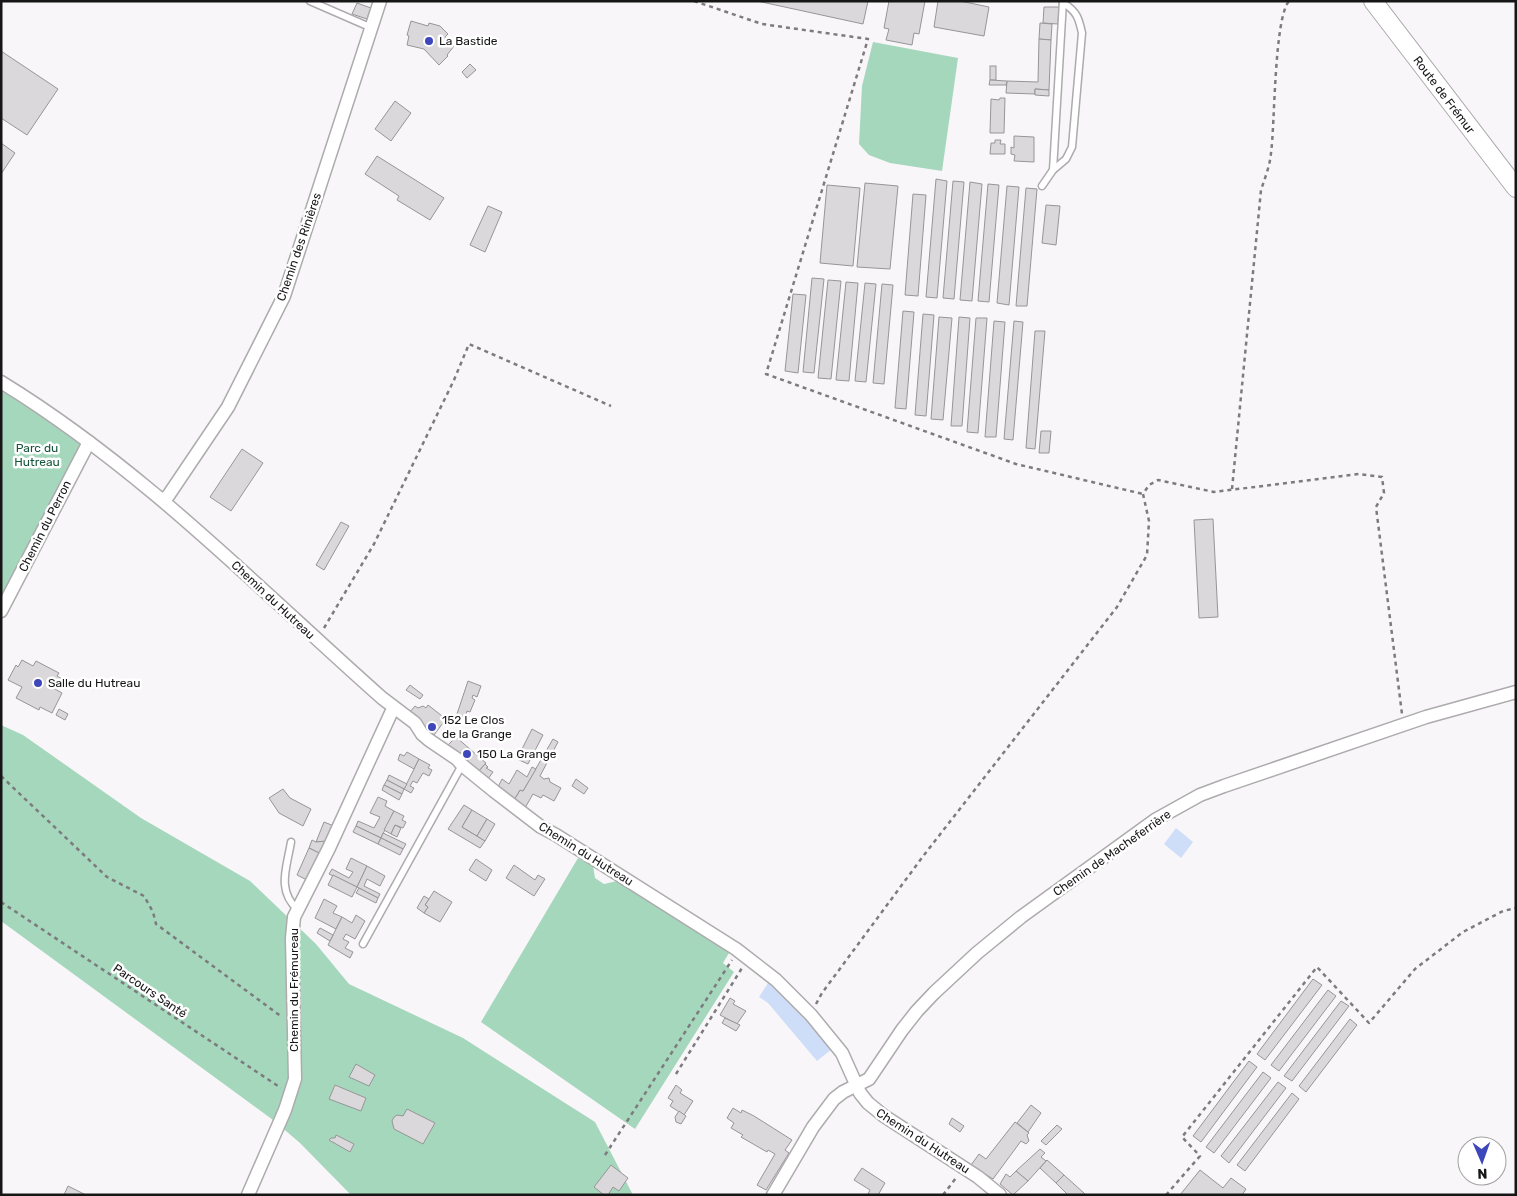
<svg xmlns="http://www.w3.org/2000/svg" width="1517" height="1196" font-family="Rubik,sans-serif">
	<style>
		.green { fill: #a5d7bd }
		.water { fill: #cfdef8 }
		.building { fill: #dad8da; stroke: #979597 }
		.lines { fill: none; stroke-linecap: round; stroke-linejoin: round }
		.lane-casing { stroke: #adabad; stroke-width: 9 }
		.street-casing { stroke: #adabad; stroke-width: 15 }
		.secondary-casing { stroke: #adabad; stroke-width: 20 }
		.path { stroke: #7d7b7d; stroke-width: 2.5; stroke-dasharray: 4 4; stroke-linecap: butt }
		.lane { stroke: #fff; stroke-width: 6 }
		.street { stroke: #fff; stroke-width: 12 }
		.secondary { stroke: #fff; stroke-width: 18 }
		.poi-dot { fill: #3d46ba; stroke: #fff; stroke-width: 2 }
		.labels { text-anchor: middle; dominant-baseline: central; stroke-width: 5; stroke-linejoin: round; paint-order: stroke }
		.poi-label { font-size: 12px; fill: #171617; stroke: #fff; text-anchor: start }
		.street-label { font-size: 12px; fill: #171617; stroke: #fff }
		.park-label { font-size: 12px; fill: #16553b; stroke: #fff }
	</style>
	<rect width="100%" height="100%" fill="#f9f6f9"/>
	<g class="green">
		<polygon points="873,42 958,58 942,171 890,163 869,155 859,144 862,86"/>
		<polygon points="1,390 84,444 1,601"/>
		<polygon points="1,725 23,735 141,818 250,881 316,944 349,984 463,1038 595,1122 633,1195 351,1195 300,1143 273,1120 1,921"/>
		<polygon points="578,858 593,866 595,878 604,884 617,881 719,944 729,953 723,963 734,972 635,1129 481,1022"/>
	</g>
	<g class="water">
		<polygon points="1176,828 1193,842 1181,858 1164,844"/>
		<polygon points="768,983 791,1002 832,1049 817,1061 768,1003 759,997"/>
	</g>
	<g class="building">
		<polygon points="757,1 868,1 863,24"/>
		<polygon points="889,1 925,1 919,34 914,33 912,45 886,40 889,29 884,28"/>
		<polygon points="938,1 960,1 989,7 984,36 934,27"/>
		<polygon points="357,3 371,8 367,19 352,14"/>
		<polygon points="1044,7 1059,7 1058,24 1043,23"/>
		<polygon points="411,21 428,26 429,23 440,26 448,34 445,37 454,46 447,55 448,56 439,65 424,49 407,45 409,36 407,35"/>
		<polygon points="1040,23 1052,24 1051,40 1039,39"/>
		<polygon points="1039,39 1051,40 1049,90 1035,89 1035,94 1006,93 1007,81 1038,82"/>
		<polygon points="1,51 58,89 27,135 1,118"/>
		<polygon points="470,64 476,70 467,78 462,72"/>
		<rect x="990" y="66" width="6" height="14"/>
		<polygon points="990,80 1007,81 1006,85 989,85"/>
		<polygon points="1035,89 1049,90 1049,96 1035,95"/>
		<polygon points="1000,98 1005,98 1004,133 990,133 991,99 999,100"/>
		<polygon points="395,101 411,113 391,141 375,129"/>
		<polygon points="1014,136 1034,137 1034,162 1014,161 1015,155 1011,154 1011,147 1014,148"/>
		<polygon points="995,140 1001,140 1000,144 1005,144 1005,154 990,154 991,143 995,143"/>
		<polygon points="1,143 15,153 1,174"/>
		<polygon points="377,156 444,198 430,220 397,200 399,196 365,174"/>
		<polygon points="936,179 947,181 937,298 926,297"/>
		<polygon points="953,181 964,182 954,299 943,298"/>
		<polygon points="970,182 982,184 972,301 960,300"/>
		<polygon points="865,183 898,186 890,269 857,267"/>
		<polygon points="988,184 999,185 989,302 978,301"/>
		<polygon points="827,185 860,188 853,266 820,263"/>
		<polygon points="1007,186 1019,187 1009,305 997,303"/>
		<polygon points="1026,188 1037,189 1027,306 1016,306"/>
		<polygon points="913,194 926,195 918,296 905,295"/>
		<polygon points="1046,205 1060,206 1056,245 1042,243"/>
		<polygon points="488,206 502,212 485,252 470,245"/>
		<polygon points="812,278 824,279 814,373 803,372"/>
		<polygon points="828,280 841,281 831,379 818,378"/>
		<polygon points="846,282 858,283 849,381 836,380"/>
		<polygon points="865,283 876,284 866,382 855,381"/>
		<polygon points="882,284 893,285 884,384 873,383"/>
		<polygon points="793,294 806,295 798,373 785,371"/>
		<polygon points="903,311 914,312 906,409 895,408"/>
		<polygon points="923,314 934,315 926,416 915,415"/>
		<polygon points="939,317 952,318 943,420 931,419"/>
		<polygon points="959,317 970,318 962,426 951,426"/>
		<polygon points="976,318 987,318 978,433 967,432"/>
		<polygon points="994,321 1005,322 996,437 985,437"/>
		<polygon points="1014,321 1023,322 1013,440 1004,439"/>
		<polygon points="1035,331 1045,331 1035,449 1026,448"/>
		<polygon points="1041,431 1051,431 1049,453 1039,453"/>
		<polygon points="242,449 263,463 231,511 210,497"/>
		<polygon points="1213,519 1218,617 1199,618 1194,520"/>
		<polygon points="341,522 349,526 324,570 316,565"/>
		<polygon points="22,660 33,666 36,661 59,673 57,676 62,679 57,688 56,688 55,689 62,693 52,713 40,707 39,710 16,698 22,687 8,680 16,665 18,667"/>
		<polygon points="468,681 481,686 477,697 473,695 472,698 475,700 470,712 467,711 465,717 457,714"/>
		<polygon points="410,685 423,695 420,699 406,690"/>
		<polygon points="428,705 446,719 434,735 409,713 415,706 418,708 423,706 426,708"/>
		<polygon points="59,709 68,714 65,720 56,715"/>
		<polygon points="532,729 543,735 528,764 517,759"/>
		<polygon points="456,737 486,763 479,771 447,746"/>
		<polygon points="553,739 558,742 540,776 544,779 549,778 550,782 561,788 554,801 543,795 541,798 533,794 525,808 514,800 520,790 523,791"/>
		<polygon points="407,752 419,759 414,769 398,760 400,754 404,756"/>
		<polygon points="419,759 430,765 428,768 432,770 429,776 423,773 417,783 413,781 410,786 414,788 411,793 404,789"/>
		<polygon points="485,764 488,767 486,768 493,772 488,779 479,771"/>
		<polygon points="532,767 536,769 523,791 520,790 514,800 498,787 502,779 509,784 517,770 527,777"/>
		<polygon points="389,775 407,784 404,789 387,780"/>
		<polygon points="576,779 588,788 584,794 572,786"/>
		<polygon points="387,780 404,789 402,794 384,785"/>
		<polygon points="384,785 402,794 399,800 382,790"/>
		<polygon points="283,789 290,798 311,809 303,826 279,813 269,798"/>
		<polygon points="378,797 387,801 385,806 394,811 381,838 356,826 358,821 374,828 380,817 370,813"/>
		<polygon points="464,805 472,810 462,827 485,841 480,848 448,829"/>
		<polygon points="472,810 487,819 477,836 462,827"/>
		<polygon points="394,811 404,816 402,820 406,822 403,828 395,825 391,834 384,830"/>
		<polygon points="487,819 495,824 485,841 477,836"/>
		<polygon points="324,822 334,826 327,841 316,842"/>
		<polygon points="395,825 401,828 397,837 391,834"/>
		<polygon points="356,826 381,838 378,844 353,832"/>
		<polygon points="383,833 406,844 403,849 381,838"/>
		<polygon points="381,838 403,849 400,855 378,844"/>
		<polygon points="312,840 316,842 327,841 321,854 309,848"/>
		<polygon points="309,848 321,854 309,881 297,875"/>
		<polygon points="351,858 367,866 357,887 329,874 332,869 349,878 353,872 346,869"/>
		<polygon points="476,859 492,870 486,881 469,870"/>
		<polygon points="514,865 535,880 538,875 545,879 534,896 506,878"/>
		<polygon points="367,866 385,876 380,886 367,879 364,886 380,894 378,898 357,887"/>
		<polygon points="333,875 357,887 352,897 328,885"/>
		<polygon points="359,888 378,898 376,903 356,893"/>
		<polygon points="434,891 452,902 440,922 424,913 428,907 425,905"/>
		<polygon points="424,896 429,899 425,905 428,907 424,913 417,908"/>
		<polygon points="324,899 337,906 333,913 342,917 336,929 315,918"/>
		<polygon points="356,915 365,921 355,939 346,934 343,939 349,942 345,948 353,952 350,958 328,945 342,917 352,923"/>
		<polygon points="320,928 333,935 330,941 317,933"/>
		<polygon points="1313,979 1322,985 1265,1060 1257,1054"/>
		<polygon points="1328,990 1336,996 1279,1071 1271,1065"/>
		<polygon points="730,998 735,1001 733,1004 746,1011 737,1024 720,1015"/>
		<polygon points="1341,1001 1349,1006 1292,1081 1284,1076"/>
		<polygon points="725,1018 740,1025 736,1031 722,1023"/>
		<polygon points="1350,1019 1357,1025 1306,1092 1299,1086"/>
		<polygon points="1249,1061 1257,1067 1201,1142 1193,1136"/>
		<polygon points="356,1064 375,1075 369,1086 349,1077"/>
		<polygon points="1263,1072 1271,1078 1214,1153 1206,1147"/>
		<polygon points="1278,1082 1286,1088 1229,1163 1221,1156"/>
		<polygon points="335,1085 366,1098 361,1111 329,1099"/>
		<polygon points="676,1085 682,1090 680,1093 693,1101 684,1115 670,1106 673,1101 668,1098"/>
		<polygon points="1292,1093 1299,1099 1245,1171 1237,1165"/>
		<polygon points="1031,1105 1041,1113 1028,1132 1017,1123"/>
		<polygon points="733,1108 741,1113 742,1110 754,1116 792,1140 785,1150 789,1153 766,1190 757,1185 775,1154 768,1150 767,1152 741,1137 743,1135 731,1128 734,1123 727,1118"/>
		<polygon points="407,1109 435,1123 423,1144 394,1129 392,1121 394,1117 397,1115 403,1116"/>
		<polygon points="679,1111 686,1116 681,1124 676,1122 675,1117"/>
		<polygon points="952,1118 964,1126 960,1132 949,1124"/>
		<polygon points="1015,1122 1029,1133 1027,1135 1029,1141 1026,1144 1021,1141 993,1179 971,1165 979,1154 986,1159"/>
		<polygon points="1057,1125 1062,1129 1046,1145 1041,1141"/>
		<polygon points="336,1135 354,1144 350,1152 329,1140 331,1138 335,1138"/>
		<polygon points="1040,1149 1045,1153 1041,1157 1046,1161 1028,1181 1016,1171"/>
		<polygon points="1047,1160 1064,1175 1056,1183 1040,1168"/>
		<polygon points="611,1165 628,1178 619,1191 613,1187 608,1195 604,1195 594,1187"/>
		<polygon points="862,1168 885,1183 878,1195 869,1195 868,1194 870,1190 854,1180"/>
		<polygon points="1200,1170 1223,1188 1231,1178 1246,1189 1242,1195 1180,1195"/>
		<polygon points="1016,1171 1028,1181 1013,1195 1000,1184 1006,1174 1010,1177"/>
		<polygon points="1064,1175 1085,1194 1084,1195 1068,1195 1056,1183"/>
		<polygon points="68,1186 86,1195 64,1195"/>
	</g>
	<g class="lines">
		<defs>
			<g id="lane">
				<polyline points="310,1 372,28"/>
				<path d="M1053 170 1066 159 1072 147 1082 33C1079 19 1077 11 1063 3"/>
				<polyline points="1042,186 1053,170 1063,1"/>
				<path d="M291 842C287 867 276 890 298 910"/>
				<polyline points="363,944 462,765"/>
			</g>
			<g id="street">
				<path d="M1 382C143 469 259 589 382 698L415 723 422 734 429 740 457 759 462 765 494 791 541 827 556 835 736 949 776 980 811 1015 842 1053 860 1093 868 1103 884 1116 978 1177 1000 1195"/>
				<polyline points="163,500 168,496 228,407 284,296 380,1"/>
				<polyline points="1,611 89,442"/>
				<polyline points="248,1195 285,1110 295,1079 292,938 294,917 329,848 391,713 395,709"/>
				<polyline points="773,1195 813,1127 834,1099 843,1092 869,1079 902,1030 917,1011 934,993 977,953 1021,917 1155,820 1200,795 1224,786 1426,717 1516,692"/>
			</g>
			<polyline id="secondary" points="1373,1 1516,188"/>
		</defs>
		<use href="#lane" class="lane-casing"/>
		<use href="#street" class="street-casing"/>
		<use href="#secondary" class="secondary-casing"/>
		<g class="path">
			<polyline points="694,1 762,24 868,39 766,374 1016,464 1143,494"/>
			<path d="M1232 489 1261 190C1265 178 1270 165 1271 153 1275 124 1274 19 1289 1"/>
			<polyline points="324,628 374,544 454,380 469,344 611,406"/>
			<polyline points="1,776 107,877 144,896 153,912 156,924 282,1017"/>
			<polyline points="1,902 281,1088"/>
			<polyline points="816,1004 822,993 924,855 1117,607 1147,555 1149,521 1143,494 1149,485 1158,480 1214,492 1359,474 1382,477 1384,493 1376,507 1402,714"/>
			<polyline points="676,1074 742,968"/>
			<polyline points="605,1155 732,960"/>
			<polyline points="943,1195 956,1178"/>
			<polyline points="1166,1195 1200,1156 1182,1137 1317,967 1369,1023 1415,969 1463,932 1503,911 1516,908"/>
		</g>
		<use href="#lane" class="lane"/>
		<use href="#street" class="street"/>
		<use href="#secondary" class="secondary"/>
	</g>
	<g class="poi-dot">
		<circle cx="429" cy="41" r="5"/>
		<circle cx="38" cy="683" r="5"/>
		<circle cx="432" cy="727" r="5"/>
		<circle cx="467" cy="754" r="5"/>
	</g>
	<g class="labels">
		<g class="poi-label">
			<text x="439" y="41">La Bastide</text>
			<text x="48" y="683">Salle du Hutreau</text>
			<text x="442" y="720">152 Le Clos<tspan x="442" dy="14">de la Grange</tspan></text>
			<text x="477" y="754">150 La Grange</text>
		</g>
		<g class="street-label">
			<text transform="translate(1444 95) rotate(53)">Route de Frémur</text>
			<text transform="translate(299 247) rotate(-71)">Chemin des Rinières</text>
			<text transform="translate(45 526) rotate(-63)">Chemin du Perron</text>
			<text transform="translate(273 600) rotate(43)">Chemin du Hutreau</text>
			<text transform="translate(1112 853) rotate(-35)">Chemin de Macheferrière</text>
			<text transform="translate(586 854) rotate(32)">Chemin du Hutreau</text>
			<text transform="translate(294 990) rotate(-90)">Chemin du Frémureau</text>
			<text transform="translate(150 991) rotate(34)">Parcours Santé</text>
			<text transform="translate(923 1141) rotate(33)">Chemin du Hutreau</text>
		</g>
		<g class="park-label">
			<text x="37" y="448">Parc du<tspan x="37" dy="14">Hutreau</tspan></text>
		</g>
	</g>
	<rect width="1517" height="1196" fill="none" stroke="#171617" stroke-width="5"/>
	<g transform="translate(1482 1161) rotate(178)"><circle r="24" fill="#ffffff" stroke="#a2a2a2"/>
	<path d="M0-4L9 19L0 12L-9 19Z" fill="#3d46ba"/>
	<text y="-8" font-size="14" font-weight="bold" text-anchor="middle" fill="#171617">N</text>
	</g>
</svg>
